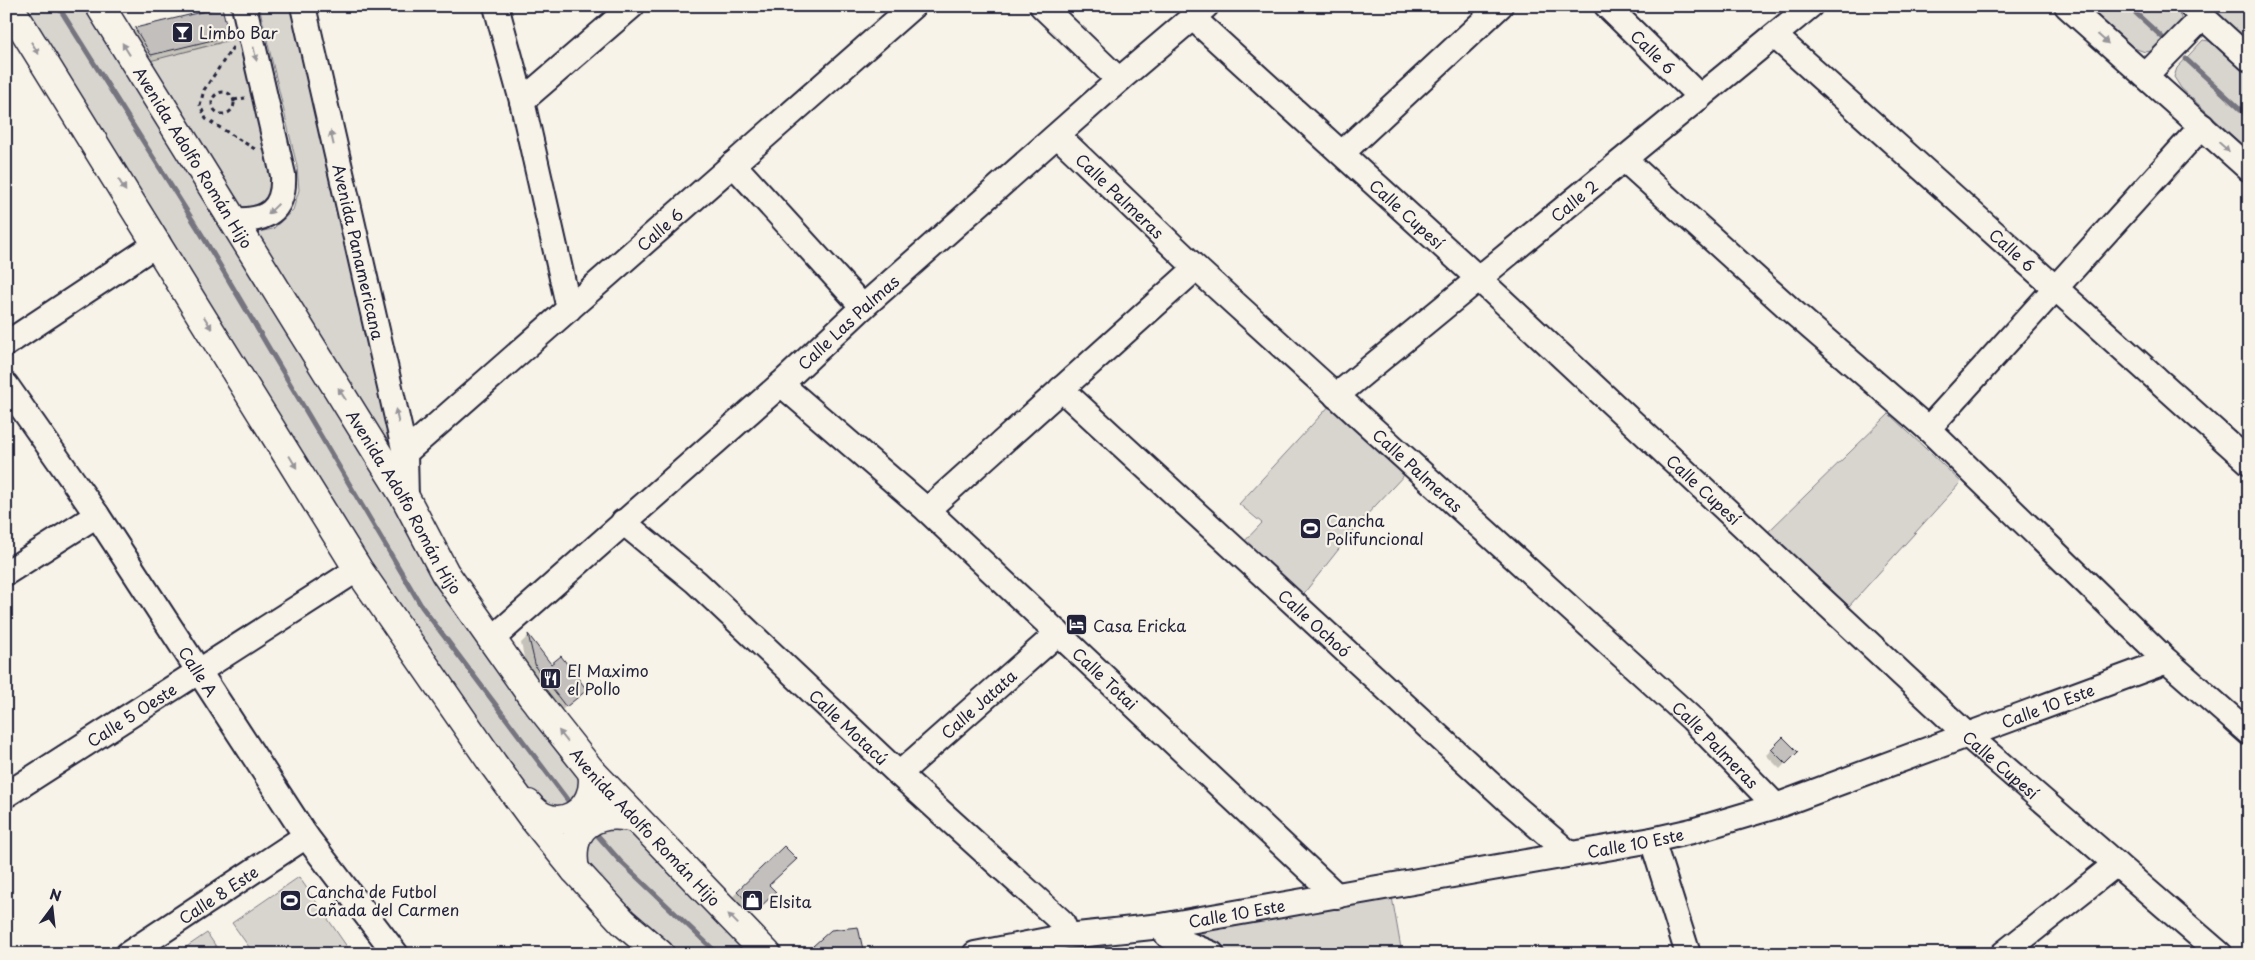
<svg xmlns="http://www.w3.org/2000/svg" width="2255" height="960" font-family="'Playpen Sans',sans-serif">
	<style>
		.green { fill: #d8d5cf; stroke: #7d7c85 }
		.shadow { fill: #0003 }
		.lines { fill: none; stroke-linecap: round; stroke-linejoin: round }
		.stream { stroke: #76747f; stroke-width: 5 }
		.building { fill: #c2bfbd; stroke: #22223b }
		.minor-casing { stroke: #22223b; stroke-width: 28 }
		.major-casing { stroke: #22223b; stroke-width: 31 }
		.path { stroke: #22223b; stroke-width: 3; stroke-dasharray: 4 4; stroke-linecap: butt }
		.minor { stroke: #f7f3e8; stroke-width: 24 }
		.major { stroke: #f7f3e8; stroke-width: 28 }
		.oneway { fill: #97959a }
		.labels { text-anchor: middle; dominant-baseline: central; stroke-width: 4.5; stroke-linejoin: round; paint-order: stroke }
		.poi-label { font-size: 16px; fill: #22223b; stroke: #f7f3e8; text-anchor: start }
		.street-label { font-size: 16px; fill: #22223b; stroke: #f7f3e8 }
	</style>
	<rect width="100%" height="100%" fill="#f7f3e8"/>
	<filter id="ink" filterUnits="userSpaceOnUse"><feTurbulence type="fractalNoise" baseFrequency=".02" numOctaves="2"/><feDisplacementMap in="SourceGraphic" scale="10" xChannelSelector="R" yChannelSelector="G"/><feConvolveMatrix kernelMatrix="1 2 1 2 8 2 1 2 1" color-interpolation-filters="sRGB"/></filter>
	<g filter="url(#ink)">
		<g class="green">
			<polygon points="23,6 92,6 591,781 581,804 543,810 399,608"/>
			<polygon points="259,6 292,6 397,451 388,451 253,233 273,229 293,210 299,190 297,166"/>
			<polygon points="2087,6 2171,6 2181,17 2180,25 2157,50 2145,52 2134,48"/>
			<polygon points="2203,6 2249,6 2249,36 2241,36"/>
			<polygon points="238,38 272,181 272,189 263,204 251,208 237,209 146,62"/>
			<polygon points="2203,40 2214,42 2249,73 2249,151 2181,88 2174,77 2177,68"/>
			<polygon points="1333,402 1407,472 1361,521 1301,597 1241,545 1262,523 1239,504"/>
			<polygon points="1889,414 1961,482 1849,606 1768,532"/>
			<path d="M623 822 760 954H676L635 922 585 864C591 834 595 832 623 822Z"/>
			<polygon points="299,877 352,954 254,954 232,923"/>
			<polygon points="1392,897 1402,954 1234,954 1200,938 1200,929"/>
			<polygon points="207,933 221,954 176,954"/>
		</g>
		<g class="shadow">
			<polygon points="136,29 228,35 219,44 142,63 128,37"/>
			<polygon points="528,636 551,665 586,690 557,714 528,677 521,643"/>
			<polygon points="1783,739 1796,752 1780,769 1766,755"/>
			<polygon points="784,848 767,885 766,901 747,918 729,900"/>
		</g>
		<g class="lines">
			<g class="stream">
				<polyline points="58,6 202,235 422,607 572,806"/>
				<polyline points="2128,6 2162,37"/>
				<polyline points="2186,59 2249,117"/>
				<polyline points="592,829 620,861 718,954"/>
			</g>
		</g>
		<g class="building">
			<polygon points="222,7 229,36 151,55 135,28"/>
			<polygon points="528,634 551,664 561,656 587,690 566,707 536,668"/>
			<polygon points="1783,737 1798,752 1786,764 1771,749"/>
			<polygon points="784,846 797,859 769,885 776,892 756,911 737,891"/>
			<polygon points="858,927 864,954 804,954 831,930"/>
		</g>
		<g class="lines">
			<defs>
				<g id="minor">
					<path id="s1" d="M303 6 405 453 406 499"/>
					<polyline points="496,6 522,101 569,309"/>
					<polyline points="1042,6 1119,80"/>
					<path id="s2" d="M1607 6 1700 97"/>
					<polyline points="2067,6 2249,169"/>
					<polyline points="2191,6 2249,59"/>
					<path id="s3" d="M1193 18 1478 278 1966 734 2220 954"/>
					<path id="s4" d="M1776 37 2249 462"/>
					<polyline points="2145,76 2203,17"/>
					<polyline points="522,101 632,6"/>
					<path id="s5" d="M1058 136 1196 268 1692 719 1776 806"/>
					<polyline points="1342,153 1500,6"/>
					<polyline points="1625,160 1792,311 1928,429 2167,661 2249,733"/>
					<polyline points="733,164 863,307"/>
					<path d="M232 220C266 222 285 211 283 175L244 6"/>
					<polyline points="6,344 158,243"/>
					<path id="s6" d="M781 384 927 510 1337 896"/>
					<path id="s7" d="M6 385 97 515 306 836 396 954"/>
					<path id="s8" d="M1061 389 1512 804 1570 854"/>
					<path id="s9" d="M1336 396 1810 6"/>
					<polyline points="1928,429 2202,126"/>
					<path id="s10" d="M405 453 913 6"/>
					<polyline points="927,510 1196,268"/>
					<path id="s11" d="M623 522 696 582 899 774 1062 922 1068 936"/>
					<polyline points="6,573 97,515"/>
					<path id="s12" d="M491 640 781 384 863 307 1119 80 1206 6"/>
					<path id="s13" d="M899 774 1058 633"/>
					<path id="s14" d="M6 795 358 569"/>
					<polyline points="1652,840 1688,954"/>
					<polyline points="1161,926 1168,936 1212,954"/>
					<path id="s15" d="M128 954 306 836"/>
					<path id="s16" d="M975 954 1068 936 1161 926 1652 840 1692 831 1776 806 2167 661"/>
					<polyline points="2003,954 2116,864"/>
				</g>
				<g id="major">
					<polyline points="9,6 358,569 493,764 532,817 575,870 623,922 660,954"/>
					<path id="s17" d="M100 6 406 499 445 573 531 695 592 772 767 954"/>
					<path d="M528 804C555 839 600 811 592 772"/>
					<path d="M575 870C567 826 595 809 635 818"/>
				</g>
			</defs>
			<use href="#minor" class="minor-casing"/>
			<use href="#major" class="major-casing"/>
			<g class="path">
				<polyline points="233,47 204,90 200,105 206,119 258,151"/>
				<circle cx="223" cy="103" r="11"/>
				<polyline points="234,100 245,98"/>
			</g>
			<use href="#minor" class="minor"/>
			<use href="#major" class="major"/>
		</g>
		<defs><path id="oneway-solid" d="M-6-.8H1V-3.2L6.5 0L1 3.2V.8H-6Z" transform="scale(1.25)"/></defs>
		<g class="oneway">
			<use href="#oneway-solid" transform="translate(2103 39) rotate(42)"/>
			<use href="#oneway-solid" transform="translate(35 48) rotate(58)"/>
			<use href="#oneway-solid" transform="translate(126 49) rotate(-122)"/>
			<use href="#oneway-solid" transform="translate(255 54) rotate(77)"/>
			<use href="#oneway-solid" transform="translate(332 138) rotate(-103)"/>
			<use href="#oneway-solid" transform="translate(2224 147) rotate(42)"/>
			<use href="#oneway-solid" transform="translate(122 185) rotate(58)"/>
			<use href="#oneway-solid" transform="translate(273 209) rotate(136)"/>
			<use href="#oneway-solid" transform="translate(208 323) rotate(58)"/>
			<use href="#oneway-solid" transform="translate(342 394) rotate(-122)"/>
			<use href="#oneway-solid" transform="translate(397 416) rotate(-103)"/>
			<use href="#oneway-solid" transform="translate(293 462) rotate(59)"/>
			<use href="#oneway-solid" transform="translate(563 736) rotate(-128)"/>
			<use href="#oneway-solid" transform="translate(733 919) rotate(-134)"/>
		</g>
	</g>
	<defs>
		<symbol id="bar-square" viewBox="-11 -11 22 22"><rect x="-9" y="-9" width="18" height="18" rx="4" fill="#22223b" stroke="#f7f3e8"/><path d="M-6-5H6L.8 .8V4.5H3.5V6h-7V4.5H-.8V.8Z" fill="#fff"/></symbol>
		<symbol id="stadium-square" viewBox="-11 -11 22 22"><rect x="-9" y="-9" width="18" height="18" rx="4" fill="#22223b" stroke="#f7f3e8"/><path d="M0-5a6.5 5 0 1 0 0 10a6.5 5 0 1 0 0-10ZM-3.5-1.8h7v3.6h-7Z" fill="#fff"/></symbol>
		<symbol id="hotel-square" viewBox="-11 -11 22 22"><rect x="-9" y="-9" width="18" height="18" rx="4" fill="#22223b" stroke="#f7f3e8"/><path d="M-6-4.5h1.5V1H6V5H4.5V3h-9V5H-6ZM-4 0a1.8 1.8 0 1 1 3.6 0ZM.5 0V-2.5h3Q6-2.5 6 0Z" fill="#fff"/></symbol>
		<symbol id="restaurant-square" viewBox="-11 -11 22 22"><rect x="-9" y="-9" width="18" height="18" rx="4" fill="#22223b" stroke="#f7f3e8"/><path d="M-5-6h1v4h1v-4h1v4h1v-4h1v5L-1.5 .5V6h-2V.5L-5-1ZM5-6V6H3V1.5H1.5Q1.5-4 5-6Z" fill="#fff"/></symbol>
		<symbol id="shop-square" viewBox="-11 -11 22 22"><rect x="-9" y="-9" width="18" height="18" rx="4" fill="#22223b" stroke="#f7f3e8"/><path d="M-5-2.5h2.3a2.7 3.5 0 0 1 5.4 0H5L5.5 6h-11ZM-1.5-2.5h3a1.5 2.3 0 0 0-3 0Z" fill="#fff"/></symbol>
	</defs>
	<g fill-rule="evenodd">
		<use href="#bar-square" x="170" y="20" width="25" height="25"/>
		<use href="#stadium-square" x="1298" y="516" width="25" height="25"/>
		<use href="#hotel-square" x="1064" y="612" width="25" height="25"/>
		<use href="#restaurant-square" x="538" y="666" width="25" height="25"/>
		<use href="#stadium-square" x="278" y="888" width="25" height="25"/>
		<use href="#shop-square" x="740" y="888" width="25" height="25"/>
	</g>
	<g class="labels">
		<g class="poi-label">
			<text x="199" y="32">Limbo Bar</text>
			<text x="1326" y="520">Cancha<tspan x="1326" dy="18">Polifuncional</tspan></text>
			<text x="1093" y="625">Casa Ericka</text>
			<text x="567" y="670">El Maximo<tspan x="567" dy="18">el Pollo</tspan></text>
			<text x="306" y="891">Cancha de Futbol<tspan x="306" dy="18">Cañada del Carmen</tspan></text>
			<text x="769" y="901">Elsita</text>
		</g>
		<g class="street-label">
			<text stroke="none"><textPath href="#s2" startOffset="65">Calle 6</textPath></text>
			<text stroke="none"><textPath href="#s17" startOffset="178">Avenida Adolfo Román Hijo</textPath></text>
			<text stroke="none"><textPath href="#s5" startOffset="86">Calle Palmeras</textPath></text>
			<text stroke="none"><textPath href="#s9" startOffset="308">Calle 2</textPath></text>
			<text stroke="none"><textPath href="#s3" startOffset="290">Calle Cupesí</textPath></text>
			<text stroke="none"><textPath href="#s10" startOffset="339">Calle 6</textPath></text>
			<text stroke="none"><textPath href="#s4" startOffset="318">Calle 6</textPath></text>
			<text stroke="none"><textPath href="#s1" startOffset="252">Avenida Panamericana</textPath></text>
			<text stroke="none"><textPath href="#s12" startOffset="478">Calle Las Palmas</textPath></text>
			<text stroke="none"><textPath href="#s5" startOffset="491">Calle Palmeras</textPath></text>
			<text stroke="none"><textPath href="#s3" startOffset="695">Calle Cupesí</textPath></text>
			<text stroke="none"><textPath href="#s17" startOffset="582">Avenida Adolfo Román Hijo</textPath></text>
			<text stroke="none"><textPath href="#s8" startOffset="345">Calle Ochoó</textPath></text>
			<text stroke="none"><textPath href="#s7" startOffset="345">Calle A</textPath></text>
			<text stroke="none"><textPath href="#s6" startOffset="438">Calle Totai</textPath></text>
			<text stroke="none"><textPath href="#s13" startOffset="106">Calle Jatata</textPath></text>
			<text stroke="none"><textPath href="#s16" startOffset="1105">Calle 10 Este</textPath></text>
			<text stroke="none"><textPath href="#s14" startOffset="149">Calle 5 Oeste</textPath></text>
			<text stroke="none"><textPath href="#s11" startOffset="305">Calle Motacú</textPath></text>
			<text stroke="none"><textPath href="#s5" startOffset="896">Calle Palmeras</textPath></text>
			<text stroke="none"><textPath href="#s3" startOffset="1100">Calle Cupesí</textPath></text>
			<text stroke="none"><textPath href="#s17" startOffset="988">Avenida Adolfo Román Hijo</textPath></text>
			<text stroke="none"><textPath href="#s16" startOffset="670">Calle 10 Este</textPath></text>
			<text stroke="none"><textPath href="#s15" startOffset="108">Calle 8 Este</textPath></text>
			<text stroke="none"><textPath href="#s16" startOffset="265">Calle 10 Este</textPath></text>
		</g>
	</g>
	<rect width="2255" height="960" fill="none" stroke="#f7f3e8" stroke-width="25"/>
	<rect x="12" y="12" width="2230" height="935" fill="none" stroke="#22223b" stroke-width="2" filter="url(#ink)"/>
	<g transform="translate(52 908) rotate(15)" stroke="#f7f3e8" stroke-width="4" paint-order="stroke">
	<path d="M0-4L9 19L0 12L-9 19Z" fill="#22223b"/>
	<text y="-8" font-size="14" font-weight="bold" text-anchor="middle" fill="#22223b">N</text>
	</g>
</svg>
